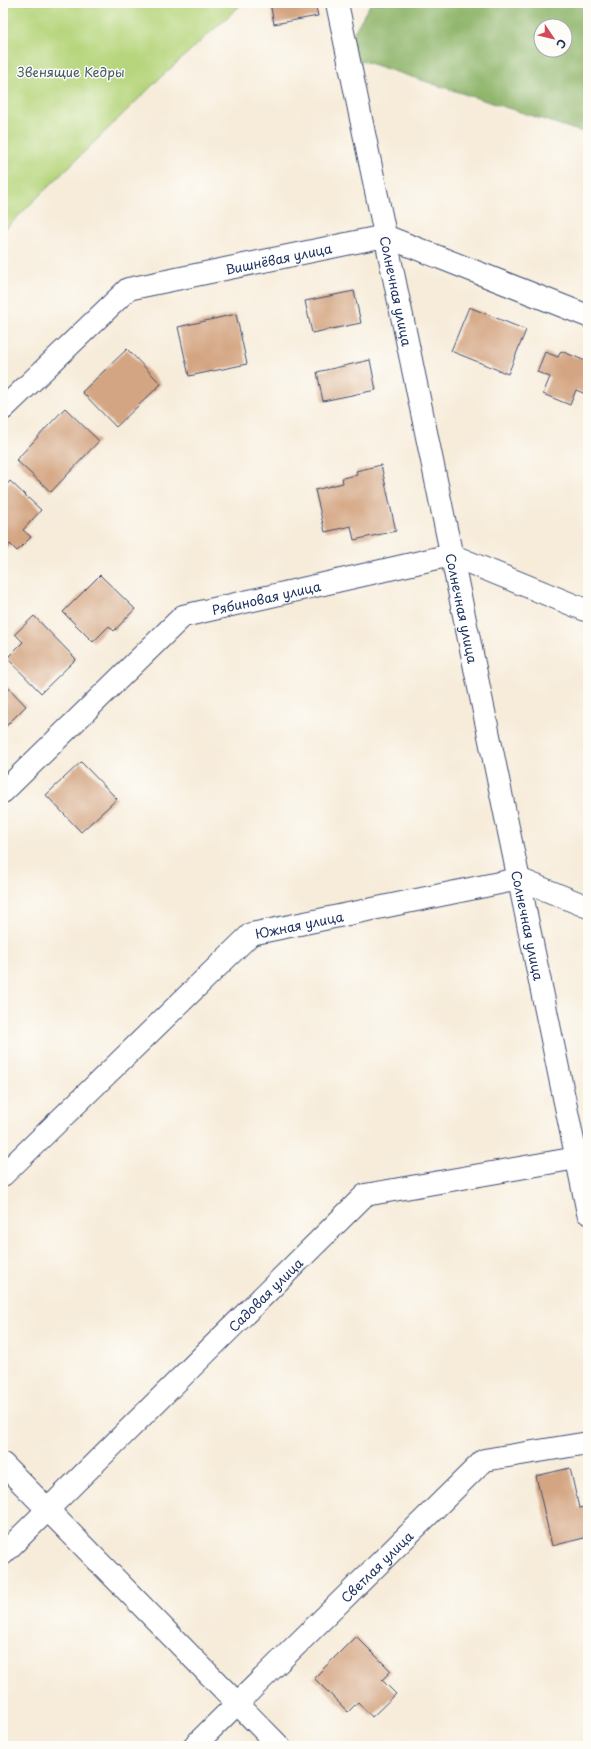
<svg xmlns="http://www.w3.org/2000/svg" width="591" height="1749" font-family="'Playpen Sans',sans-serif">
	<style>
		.green { fill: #b6d57c; stroke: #68826d }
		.forest { fill: #90b66c; stroke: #567265; fill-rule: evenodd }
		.building { fill: #d4a582 }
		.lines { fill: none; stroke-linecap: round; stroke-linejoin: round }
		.minor-casing { stroke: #3c4b71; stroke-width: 24 }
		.minor { stroke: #fff; stroke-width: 22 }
		.labels { text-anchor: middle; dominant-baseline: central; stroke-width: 3; stroke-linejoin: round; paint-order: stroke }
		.park-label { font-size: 13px; fill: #425866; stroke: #fdfcf7 }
		.street-label { font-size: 13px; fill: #1b2f5e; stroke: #fdfcf7 }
	</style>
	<rect width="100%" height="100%" fill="#fdfcf7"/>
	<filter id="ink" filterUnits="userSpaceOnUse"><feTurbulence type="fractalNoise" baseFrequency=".025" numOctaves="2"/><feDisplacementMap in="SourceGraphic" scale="8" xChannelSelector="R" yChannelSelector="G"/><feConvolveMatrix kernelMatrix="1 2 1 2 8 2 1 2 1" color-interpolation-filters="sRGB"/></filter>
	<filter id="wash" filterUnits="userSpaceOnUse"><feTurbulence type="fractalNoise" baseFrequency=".012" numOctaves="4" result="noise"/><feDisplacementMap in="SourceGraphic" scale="16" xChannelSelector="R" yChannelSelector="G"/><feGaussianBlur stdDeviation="0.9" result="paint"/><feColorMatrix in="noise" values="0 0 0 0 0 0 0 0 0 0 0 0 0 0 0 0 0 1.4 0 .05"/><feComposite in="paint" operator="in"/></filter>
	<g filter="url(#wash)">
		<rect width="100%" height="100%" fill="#f7ecda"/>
		<polygon class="green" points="3,3 243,3 162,76 3,231"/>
		<path class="forest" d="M371 3H588V134L341 54ZM541 26H565V50H541Z"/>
		<g id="blocks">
			<g class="building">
				<polygon points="270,3 315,3 318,16 274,24"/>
				<polygon points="354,291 361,323 312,333 305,301"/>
				<polygon points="469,307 526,330 508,374 451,351"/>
				<polygon points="236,314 247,364 189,376 178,327"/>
				<polygon points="127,349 161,384 116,427 82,392"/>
				<polygon points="561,351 588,362 586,371 588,372 588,395 576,390 570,405 543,394 550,377 537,372 545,352 558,357"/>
				<polygon points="370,360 376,390 323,401 317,372"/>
				<polygon points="65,408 99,441 51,492 16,460"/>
				<polygon points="381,465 396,531 354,540 351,526 325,532 315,490 343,483 342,478 357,475 356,471"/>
				<polygon points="10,481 41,510 23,530 31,537 17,551 10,544 3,552 3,489"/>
				<polygon points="100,575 135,609 114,631 109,626 93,642 63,612"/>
				<polygon points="34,616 76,659 41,693 7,658 23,642 15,634"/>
				<polygon points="3,682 26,706 3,729"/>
				<polygon points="81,762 117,799 81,832 46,795"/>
				<polygon points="570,1468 579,1508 588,1506 588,1537 552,1546 536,1476"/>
				<polygon points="356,1636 391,1671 382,1680 396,1694 372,1717 358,1702 348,1712 314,1678"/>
			</g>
		</g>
	</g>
	<g filter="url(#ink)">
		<use href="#blocks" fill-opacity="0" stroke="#3c4b71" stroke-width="1"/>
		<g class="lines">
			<defs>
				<g id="minor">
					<path id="s1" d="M337 3 588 1213"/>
					<path id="s2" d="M3 409 128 289 385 236 588 316"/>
					<path id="s3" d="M3 792 183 616 451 555 588 611"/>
					<path id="s4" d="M3 1175 251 934 519 879 588 907"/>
					<polyline points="3,1464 279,1746"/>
					<path id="s5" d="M3 1554 365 1195 577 1158 588 1162"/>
					<path id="s6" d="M194 1746 484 1460 588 1443"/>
				</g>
			</defs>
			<use href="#minor" class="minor-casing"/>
			<use href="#minor" class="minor"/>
		</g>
	</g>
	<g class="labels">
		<g class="park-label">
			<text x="71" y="71">Звенящие Кедры</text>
		</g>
		<g class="street-label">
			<text stroke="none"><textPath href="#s2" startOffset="327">Вишнёвая улица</textPath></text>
			<text stroke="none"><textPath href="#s1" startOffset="294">Солнечная улица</textPath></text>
			<text stroke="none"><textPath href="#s3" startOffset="337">Рябиновая улица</textPath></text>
			<text stroke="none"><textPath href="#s1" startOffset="618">Солнечная улица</textPath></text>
			<text stroke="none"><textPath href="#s4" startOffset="395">Южная улица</textPath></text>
			<text stroke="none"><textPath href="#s1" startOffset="942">Солнечная улица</textPath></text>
			<text stroke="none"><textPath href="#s5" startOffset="369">Садовая улица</textPath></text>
			<text stroke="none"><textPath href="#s6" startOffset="256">Светлая улица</textPath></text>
		</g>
	</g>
	<rect width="591" height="1749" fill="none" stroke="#fdfcf7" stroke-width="16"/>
	<g transform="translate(553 38) rotate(125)"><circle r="19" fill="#fdfcf7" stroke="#a3aaba"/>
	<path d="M0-3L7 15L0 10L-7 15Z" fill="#d1495b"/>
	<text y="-6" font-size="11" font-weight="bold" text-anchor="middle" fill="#1b2f5e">С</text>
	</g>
</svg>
